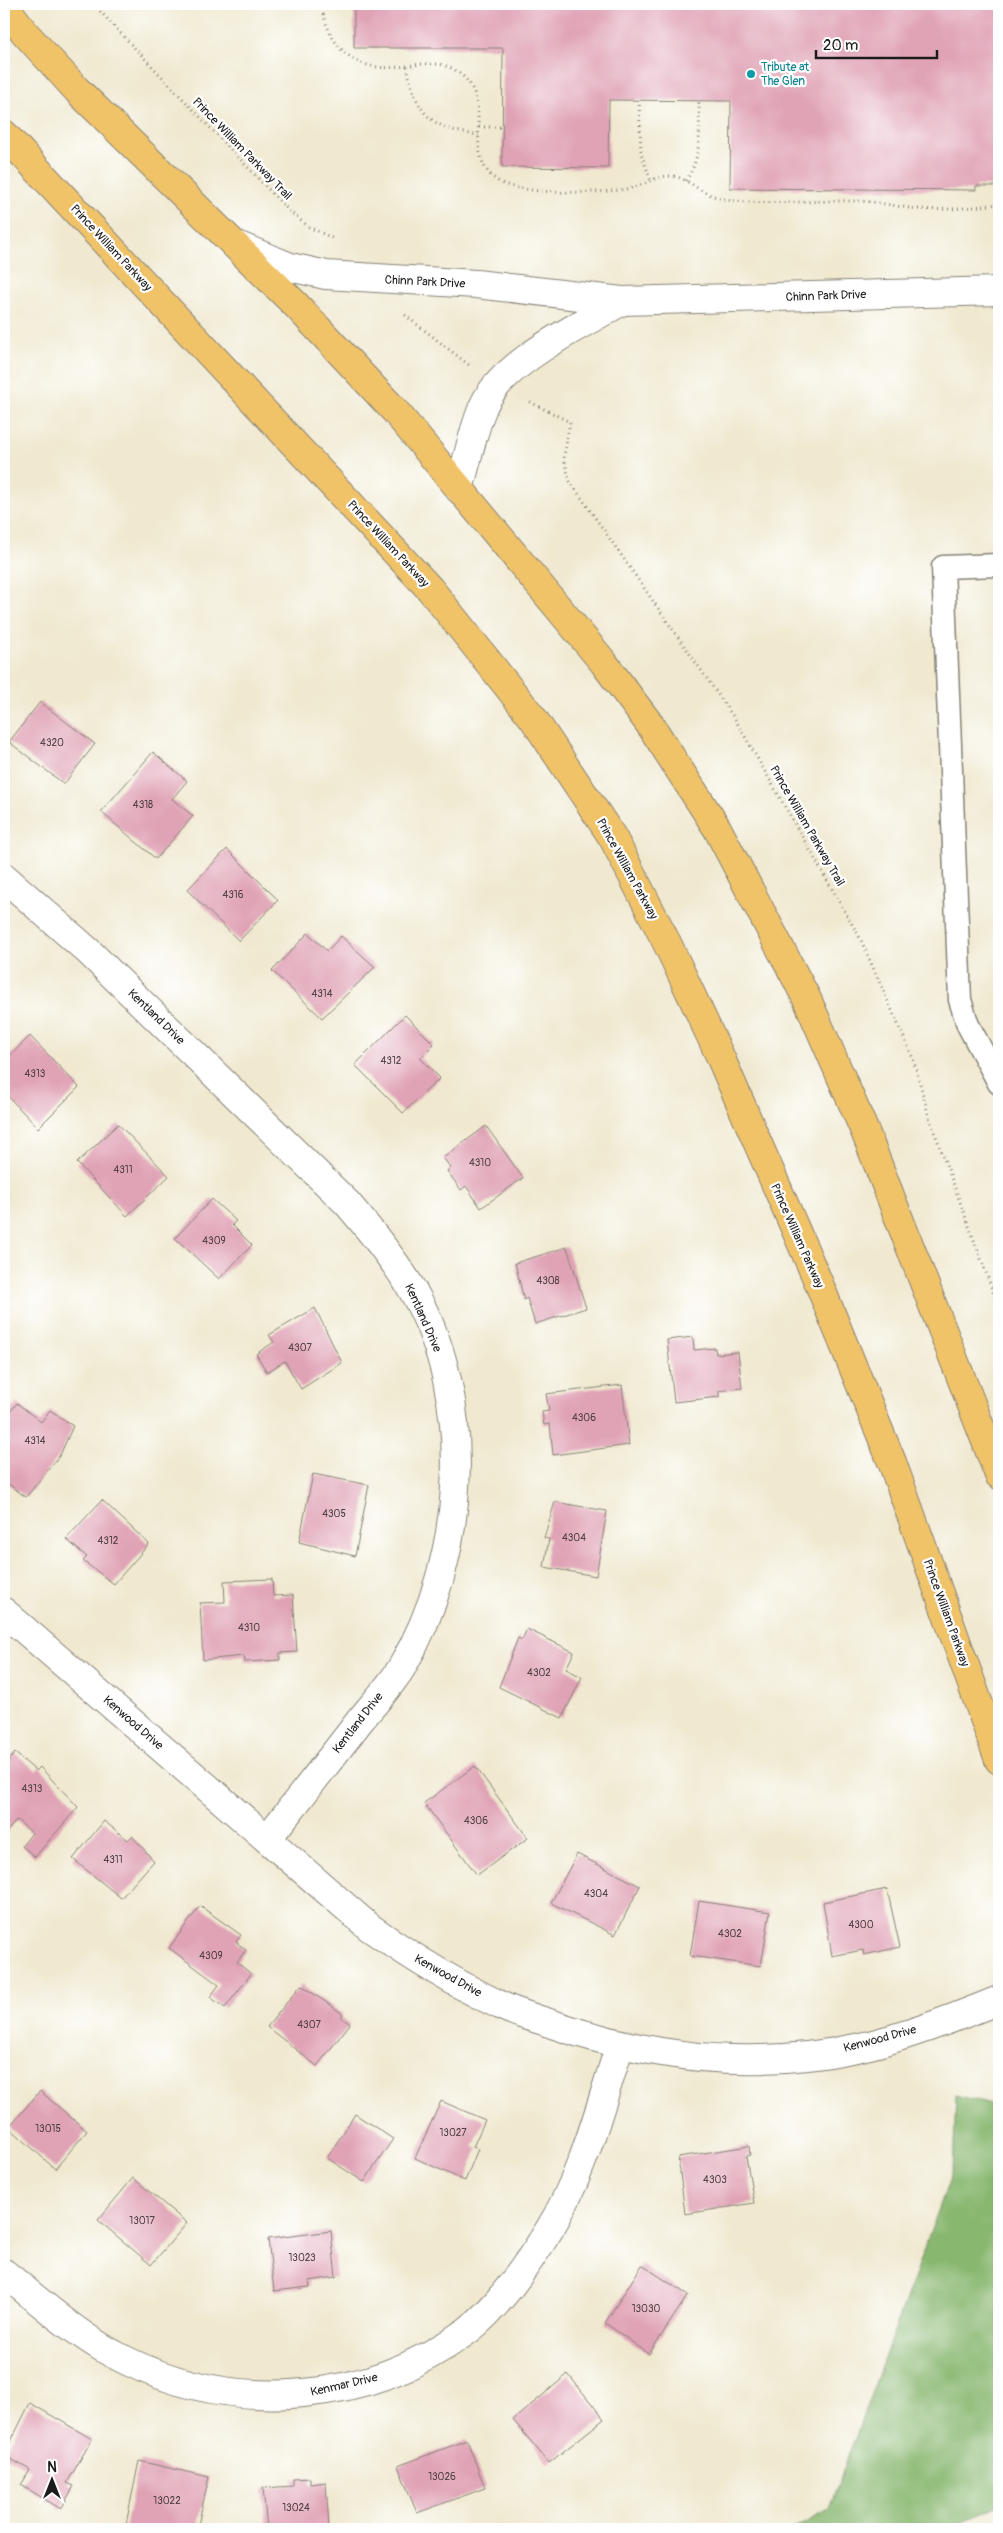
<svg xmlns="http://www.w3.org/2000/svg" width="1003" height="2533" font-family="Pangolin,sans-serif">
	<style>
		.forest { fill: #88b770; stroke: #526a46 }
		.building { fill: #e0a3b6 }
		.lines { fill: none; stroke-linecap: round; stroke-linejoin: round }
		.lane-casing { stroke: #868276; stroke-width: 25 }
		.street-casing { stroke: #868276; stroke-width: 30 }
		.highway-casing { stroke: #868276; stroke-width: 30 }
		.path { stroke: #868276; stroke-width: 3; stroke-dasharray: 1 4; stroke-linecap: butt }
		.lane { stroke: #fff; stroke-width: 22 }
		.street { stroke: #fff; stroke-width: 28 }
		.highway { stroke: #f1c369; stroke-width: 28 }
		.culture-dot { fill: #0f9aa8; stroke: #fff; stroke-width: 2 }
		.labels { text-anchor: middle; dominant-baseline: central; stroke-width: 4.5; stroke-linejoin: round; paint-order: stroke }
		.number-label { font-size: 10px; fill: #4d3e42 }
		.culture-label { font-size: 12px; fill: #0d838f; stroke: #fff; text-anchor: start }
		.street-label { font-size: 12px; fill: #1c1c1c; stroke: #fff }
	</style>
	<rect width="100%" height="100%" fill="#fff"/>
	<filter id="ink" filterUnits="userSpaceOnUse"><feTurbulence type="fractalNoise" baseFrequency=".02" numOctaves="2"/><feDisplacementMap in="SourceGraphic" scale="10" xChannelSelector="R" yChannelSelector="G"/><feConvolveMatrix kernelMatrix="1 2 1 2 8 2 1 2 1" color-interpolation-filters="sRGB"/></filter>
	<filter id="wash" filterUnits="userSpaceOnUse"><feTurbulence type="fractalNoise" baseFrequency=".0096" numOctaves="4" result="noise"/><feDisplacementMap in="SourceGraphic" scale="20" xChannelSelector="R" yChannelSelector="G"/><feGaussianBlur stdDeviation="1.12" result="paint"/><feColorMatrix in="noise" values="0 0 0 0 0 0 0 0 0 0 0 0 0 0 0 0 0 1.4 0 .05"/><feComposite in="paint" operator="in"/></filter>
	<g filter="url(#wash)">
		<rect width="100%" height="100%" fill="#f0e9d0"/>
		<polygon class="forest" points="956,2095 999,2106 999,2506 947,2529 792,2529 829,2509 953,2170"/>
		<g id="blocks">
			<g class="building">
				<polygon points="354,4 999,4 999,186 976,186 976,190 730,188 731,101 609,100 608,168 502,167 503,48 354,48"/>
				<polygon points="40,702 95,744 64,784 9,742"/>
				<polygon points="153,752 187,781 172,799 193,816 156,859 101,812"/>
				<polygon points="227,849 278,900 239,941 187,890"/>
				<polygon points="308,933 327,951 341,936 375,967 322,1018 272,971"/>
				<polygon points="405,1015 434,1044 420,1058 440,1078 403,1113 355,1065"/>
				<polygon points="30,1036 79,1087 38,1128 4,1092 4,1061"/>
				<polygon points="118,1124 169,1176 127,1216 77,1163"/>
				<polygon points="486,1126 523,1178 481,1208 466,1186 461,1190 447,1171 451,1168 443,1158"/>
				<polygon points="212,1199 236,1221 232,1225 252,1245 219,1279 175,1238"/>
				<polygon points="567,1247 586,1308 535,1324 527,1298 524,1300 515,1263"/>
				<polygon points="315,1308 342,1363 301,1389 285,1361 267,1372 256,1354 274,1342 269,1335"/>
				<polygon points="693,1337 694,1350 715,1348 716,1354 738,1352 742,1388 719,1391 719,1397 674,1402 667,1340"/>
				<polygon points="622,1385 629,1445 553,1455 550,1424 544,1425 542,1412 549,1411 546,1394"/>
				<polygon points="17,1403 41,1422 50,1410 73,1426 60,1455 26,1497 4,1481 4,1420"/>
				<polygon points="313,1474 369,1485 355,1556 299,1542"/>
				<polygon points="102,1500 149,1544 114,1584 83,1561 87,1557 66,1539"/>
				<polygon points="555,1502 607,1511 596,1576 544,1567 549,1539 544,1538"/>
				<polygon points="272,1579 273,1596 293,1595 297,1652 280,1653 280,1660 245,1662 244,1656 203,1660 200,1603 225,1602 224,1581"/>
				<polygon points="527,1629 574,1652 566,1669 582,1677 562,1718 499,1687 518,1638 522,1640"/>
				<polygon points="15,1753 36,1771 40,1767 78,1807 35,1857 22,1846 32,1833 17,1820 4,1835 4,1766"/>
				<polygon points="475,1766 528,1838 477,1875 424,1803"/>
				<polygon points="104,1821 128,1840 132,1836 154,1861 121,1898 73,1859"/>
				<polygon points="577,1854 640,1886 615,1935 551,1903"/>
				<polygon points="887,1889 900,1947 864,1955 863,1950 832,1956 823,1902"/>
				<polygon points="699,1901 770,1912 761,1966 690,1956"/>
				<polygon points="200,1906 241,1935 236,1942 246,1950 237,1962 251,1974 225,2008 210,1997 219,1985 169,1948"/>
				<polygon points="301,1985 343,2014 341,2017 350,2024 317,2066 267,2027"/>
				<polygon points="40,2091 87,2131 55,2169 9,2127"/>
				<polygon points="441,2101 485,2120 473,2147 478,2149 465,2181 415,2158"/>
				<polygon points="355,2114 393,2139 364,2182 327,2158"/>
				<polygon points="749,2146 750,2155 746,2156 754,2203 685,2214 678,2157"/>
				<polygon points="133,2178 187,2223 151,2265 98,2220"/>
				<polygon points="331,2231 336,2277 309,2281 310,2287 274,2291 268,2239"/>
				<polygon points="642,2265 688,2295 649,2354 605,2323"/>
				<polygon points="568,2374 604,2419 549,2463 513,2420"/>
				<polygon points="30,2403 92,2439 67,2483 74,2486 61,2509 21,2485 30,2470 4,2455"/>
				<polygon points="467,2440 485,2488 417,2513 398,2466"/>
				<polygon points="139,2461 209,2477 198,2525 207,2527 207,2529 125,2529"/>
				<polygon points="310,2478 310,2484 326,2482 329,2529 267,2529 263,2488 293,2486 293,2479"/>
			</g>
		</g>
	</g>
	<g filter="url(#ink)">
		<use href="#blocks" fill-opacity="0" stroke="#868276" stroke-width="1"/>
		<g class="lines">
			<defs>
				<polyline id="lane" points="999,565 943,567 960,1000 968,1025 999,1083"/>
				<g id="street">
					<polyline points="234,244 290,267 326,275 476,284 622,301 999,291"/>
					<path d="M459 489C467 462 472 433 483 407 500 363 582 325 622 301"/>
					<path d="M4 877 88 951 347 1203C371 1231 394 1259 413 1291 477 1402 466 1558 402 1667 390 1687 372 1705 358 1723 328 1762 297 1801 267 1839"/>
					<path d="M4 1612 369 1927C412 1957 455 1984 502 2006 518 2014 536 2018 552 2024 650 2058 754 2070 856 2048 904 2038 954 2018 999 2000"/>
					<path d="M4 2273C43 2304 82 2340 127 2361 237 2414 368 2404 467 2331 497 2309 529 2262 549 2230 583 2176 600 2105 620 2045"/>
				</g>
				<g id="highway">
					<polyline points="4,5 25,33 77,90 296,305 395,411 604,663 651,726 717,828 807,999 866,1134 999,1475"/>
					<polyline points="4,134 430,589 533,718 613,838 668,945 719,1054 817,1279 892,1462 999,1760"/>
				</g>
			</defs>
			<use href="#lane" class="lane-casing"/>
			<use href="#street" class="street-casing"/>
			<use href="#highway" class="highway-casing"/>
			<g class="path">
				<polyline points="93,4 290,212 309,227 332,238"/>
				<path d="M321 4C329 47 353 72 399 67 416 65 435 60 451 68 502 94 457 154 498 181 520 195 598 194 626 189 640 187 654 177 668 176 684 175 695 189 709 194 717 198 727 200 736 201 775 205 815 200 854 201 876 201 897 207 918 209 945 211 973 207 999 204"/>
				<path d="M407 66C416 114 430 129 479 135"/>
				<polyline points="639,100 641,153 651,181"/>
				<polyline points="479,127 502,127"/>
				<path d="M686 181C703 154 699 131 699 100"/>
				<polyline points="405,315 469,365"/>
				<polyline points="530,402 570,422 564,456 569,480 735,719 860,938 913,1058 930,1120 999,1308"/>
			</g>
			<use href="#lane" class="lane"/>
			<use href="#street" class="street"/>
			<use href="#highway" class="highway"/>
		</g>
	</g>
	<circle class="culture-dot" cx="751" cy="74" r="5"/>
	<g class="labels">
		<g class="number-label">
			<text x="52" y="743">4320</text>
			<text x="143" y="805">4318</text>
			<text x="233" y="895">4316</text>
			<text x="322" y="994">4314</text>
			<text x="391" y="1061">4312</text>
			<text x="35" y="1074">4313</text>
			<text x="480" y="1163">4310</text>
			<text x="123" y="1170">4311</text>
			<text x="214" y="1241">4309</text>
			<text x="548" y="1281">4308</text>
			<text x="300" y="1348">4307</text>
			<text x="584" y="1418">4306</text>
			<text x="35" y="1441">4314</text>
			<text x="334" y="1514">4305</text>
			<text x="574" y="1538">4304</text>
			<text x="108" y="1541">4312</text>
			<text x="249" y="1628">4310</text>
			<text x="539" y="1673">4302</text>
			<text x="32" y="1789">4313</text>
			<text x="476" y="1821">4306</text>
			<text x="113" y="1860">4311</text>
			<text x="596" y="1894">4304</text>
			<text x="861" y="1925">4300</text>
			<text x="730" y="1934">4302</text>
			<text x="211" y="1956">4309</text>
			<text x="309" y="2025">4307</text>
			<text x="48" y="2129">13015</text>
			<text x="453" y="2133">13027</text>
			<text x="715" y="2180">4303</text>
			<text x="142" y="2221">13017</text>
			<text x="302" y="2258">13023</text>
			<text x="646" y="2309">13030</text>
			<text x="442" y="2477">13026</text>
			<text x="167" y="2501">13022</text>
			<text x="296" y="2508">13024</text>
		</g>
		<g class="culture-label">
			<text x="761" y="67">Tribute at<tspan x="761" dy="14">The Glen</tspan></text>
		</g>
		<g class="street-label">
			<text transform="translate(242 149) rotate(46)">Prince William Parkway Trail</text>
			<text transform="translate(111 248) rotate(47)">Prince William Parkway</text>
			<text transform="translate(425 282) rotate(3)">Chinn Park Drive</text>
			<text transform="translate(826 296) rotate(-2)">Chinn Park Drive</text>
			<text transform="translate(388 544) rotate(47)">Prince William Parkway</text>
			<text transform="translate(807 826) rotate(60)">Prince William Parkway Trail</text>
			<text transform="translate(627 869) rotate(61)">Prince William Parkway</text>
			<text transform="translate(156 1017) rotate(44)">Kentland Drive</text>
			<text transform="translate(797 1236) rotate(66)">Prince William Parkway</text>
			<text transform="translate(423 1318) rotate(66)">Kentland Drive</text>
			<text transform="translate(946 1613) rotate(70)">Prince William Parkway</text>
			<text transform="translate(133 1723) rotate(41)">Kenwood Drive</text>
			<text transform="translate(358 1723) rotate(-52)">Kentland Drive</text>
			<text transform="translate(448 1976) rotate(29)">Kenwood Drive</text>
			<text transform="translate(880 2039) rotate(-15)">Kenwood Drive</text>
			<text transform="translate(344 2385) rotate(-13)">Kenmar Drive</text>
		</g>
	</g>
	<rect width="1003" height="2533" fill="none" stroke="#fff" stroke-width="20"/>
	<g transform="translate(52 2480)" stroke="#ffffff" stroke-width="4" paint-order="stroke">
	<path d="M0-4L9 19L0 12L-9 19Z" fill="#1c1c1c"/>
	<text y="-8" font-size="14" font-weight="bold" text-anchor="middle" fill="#1c1c1c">N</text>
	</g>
	<path d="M816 50v8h121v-8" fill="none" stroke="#1c1c1c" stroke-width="2.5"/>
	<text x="823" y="50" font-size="15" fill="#1c1c1c" stroke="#ffffff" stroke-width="4" paint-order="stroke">20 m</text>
</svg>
